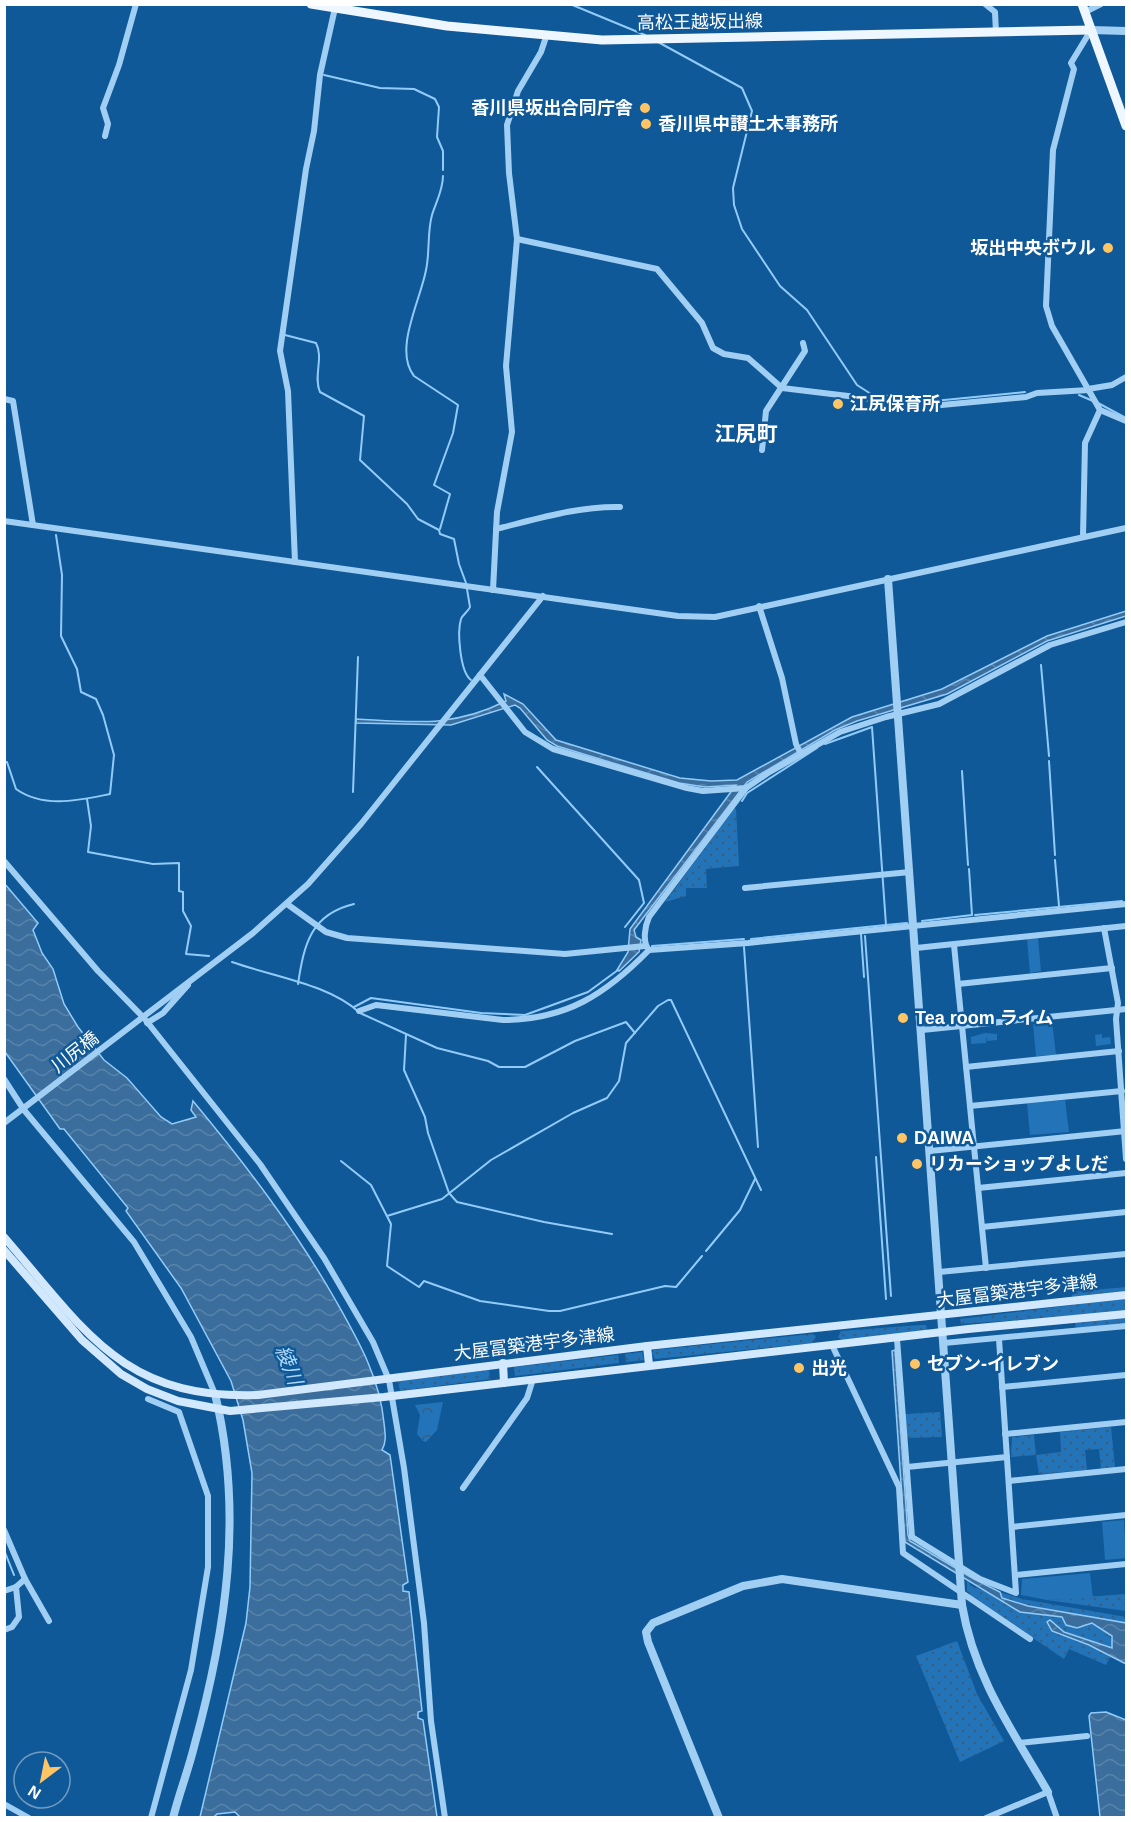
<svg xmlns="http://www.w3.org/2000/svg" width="1131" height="1822" font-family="Arial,'Noto Sans JP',sans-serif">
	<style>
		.grass { fill: url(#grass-dots) }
		.forest { fill: url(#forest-crowns) }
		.park { fill: #2373b8 }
		.water { fill: url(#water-waves); stroke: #93cbf8; stroke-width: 1.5 }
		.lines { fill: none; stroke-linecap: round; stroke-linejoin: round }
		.stream { stroke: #93cbf8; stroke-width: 2 }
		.minor { stroke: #a1cff4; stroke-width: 6 }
		.tertiary { stroke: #a1cff4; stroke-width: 8 }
		.secondary { stroke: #d1e8fd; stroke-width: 8 }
		.primary { stroke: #eef6ff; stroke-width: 9 }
		.poi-dot { fill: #ffc464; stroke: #105998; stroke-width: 2 }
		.labels { text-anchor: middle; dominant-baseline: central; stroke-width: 5; stroke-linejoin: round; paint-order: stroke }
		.street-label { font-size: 18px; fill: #fff; stroke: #105998 }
		.poi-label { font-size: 18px; font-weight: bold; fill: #fff; stroke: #105998; text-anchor: start }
		.water-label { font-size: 20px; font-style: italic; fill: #aed8fb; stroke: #105998 }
		.quarter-label { font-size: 21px; font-weight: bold; fill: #fff; stroke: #105998 }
	</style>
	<defs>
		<pattern id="grass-dots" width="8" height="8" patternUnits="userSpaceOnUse" patternTransform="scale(1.5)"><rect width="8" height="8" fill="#2373b8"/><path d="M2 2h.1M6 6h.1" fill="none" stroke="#3a5e7d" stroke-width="1.8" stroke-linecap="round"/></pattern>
		<pattern id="forest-crowns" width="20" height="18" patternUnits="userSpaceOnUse" patternTransform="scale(1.5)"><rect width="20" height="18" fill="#2373b8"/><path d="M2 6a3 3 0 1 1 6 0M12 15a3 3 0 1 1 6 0" fill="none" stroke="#3a5e7d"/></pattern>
		<pattern id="water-waves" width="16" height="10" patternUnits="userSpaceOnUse" patternTransform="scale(1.5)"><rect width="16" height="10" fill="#3b6e9c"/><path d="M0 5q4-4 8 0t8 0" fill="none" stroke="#5884ab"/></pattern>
	</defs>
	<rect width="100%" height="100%" fill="#105998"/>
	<g class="grass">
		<polygon points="734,808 736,809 739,866 706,869 707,888 686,888 686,896 665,902"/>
		<polygon points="1126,1287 1126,1324 1076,1328 1074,1316 961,1324 960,1319 1073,1305 1072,1292"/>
		<polygon points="921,1325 926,1325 927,1331 842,1340 838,1337 841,1331"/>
		<polygon points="812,1334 816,1336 813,1343 655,1359 652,1353 654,1350"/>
		<polygon points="642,1352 644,1360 626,1362 625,1354"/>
		<polygon points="618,1355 619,1363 515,1376 514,1367"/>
		<polygon points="489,1370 490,1379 400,1391 398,1381"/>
		<polygon points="940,1412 942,1437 907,1438 905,1414"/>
		<polygon points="1111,1427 1115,1467 1101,1469 1099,1449 1085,1450 1087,1470 1039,1474 1036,1455 1011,1457 1012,1437 1034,1435 1036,1455 1061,1452 1060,1432"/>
		<polygon points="967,1579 971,1586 994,1594 1025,1613 1062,1617 1065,1624 1082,1627 1092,1623 1108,1633 1114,1646 1110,1649 1061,1630 1055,1623 1052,1631 1103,1652 1110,1657 1106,1665 1069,1649 1064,1659 971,1596 967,1591"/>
		<polygon points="1000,1592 1022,1599 1126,1617 1126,1623 1018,1604 1002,1598"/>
		<polygon points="1126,1594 1126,1611 1047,1600"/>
		<polygon points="957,1641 977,1694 1004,1741 960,1762 916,1656"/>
	</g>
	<polygon class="forest" points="443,1402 437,1430 426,1442 423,1441 417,1434 420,1415 415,1405"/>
	<g class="park">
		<polygon points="1038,938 1041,971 1030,973 1027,939"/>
		<polygon points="1052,1022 1056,1055 1036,1056 1033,1024"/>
		<polygon points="985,1033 997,1034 997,1040 987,1041 986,1036 986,1043 971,1044 971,1037"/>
		<polygon points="1102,1034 1102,1038 1110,1037 1111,1044 1096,1046 1095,1035"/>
		<polygon points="1065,1100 1069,1132 1030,1135 1027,1103"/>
		<polygon points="1124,1520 1126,1558 1105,1560 1102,1522"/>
		<polygon points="1090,1573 1093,1598 1047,1600 1021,1595 1022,1579"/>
	</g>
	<g class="water">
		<path d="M1126 611V616L1047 641 947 694 857 721 835 730 747 782 634 930 636 937 641 940 639 952 619 971 617 970 628 952 630 929 736 785 705 787 679 783 557 746 547 740 520 708 515 705 451 725 356 723V719C413 722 452 728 506 701L504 694 523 704 556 740 680 778 711 781 737 780 852 717 942 689 1047 636Z"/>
		<path d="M4 883 38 923 33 930 42 953 53 969 64 1004 78 1027 104 1060 127 1078 161 1117 172 1124 196 1117 191 1110 193 1101C246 1165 295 1229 336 1301 358 1340 380 1378 384 1423 385 1433 387 1441 382 1450L390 1455 408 1582 403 1585V1591L409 1592 422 1711 418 1712V1718L423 1720 437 1817 241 1818 235 1812 217 1814 214 1817H200L246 1623 250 1587 252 1473 243 1420 231 1381 181 1288 126 1211 128 1208 64 1129H60L5 1052Z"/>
		<polygon points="895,1350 908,1535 910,1541 974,1579 1000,1592 1002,1598 1028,1606 1126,1623 1126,1664 1089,1645 1052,1631 1047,1622 1050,1620 1064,1632 1112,1648 1112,1636 1092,1623 1077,1628 1066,1625 1062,1617 1020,1612 905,1542 892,1351"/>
		<polygon points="1106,1712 1126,1720 1126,1817 1100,1817 1089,1716 1091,1713"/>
	</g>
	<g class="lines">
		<g class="stream">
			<polyline points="570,4 645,35"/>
			<polyline points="658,42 742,88 752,111 733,188 734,205 742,229 780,286 807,310 857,385 871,394 934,401 1025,392"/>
			<polyline points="324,75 380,88 414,89 435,99 439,107 437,137 443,151 443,170"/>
			<path d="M285 335 316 343C324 358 313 376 320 392L364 416 360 460 407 504 418 519 439 530 440 534 454 539 459 564 466 583"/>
			<polyline points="1079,395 1093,401"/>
			<polyline points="1098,403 1126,418"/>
			<path d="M440 529 450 494 434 485 453 433 458 405 414 376C393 350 421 299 426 270 430 252 427 233 432 215 436 202 443 190 443 176"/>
			<path d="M467 589 470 607C468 612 463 614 461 619 457 632 460 672 471 680"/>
			<polyline points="1041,665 1049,756"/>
			<polyline points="1049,761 1055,855"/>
			<path d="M4 762H7L16 789C44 809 80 800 110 794L114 755 103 715 96 699 81 692 77 669 61 636 62 575 56 535"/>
			<polyline points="537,767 639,880 644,903 625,927"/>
			<polyline points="962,771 968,865"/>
			<polyline points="353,792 358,657"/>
			<polyline points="87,799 91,826 88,852 153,864 179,863 179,891 183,892 183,911 191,926 186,954 209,956"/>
			<polyline points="742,801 747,793 817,748"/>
			<polyline points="1055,860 1059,906"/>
			<polyline points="975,915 1122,901"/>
			<polyline points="922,921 972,915 969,869"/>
			<polyline points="886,925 907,923"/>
			<polyline points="861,934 864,977"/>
			<polyline points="865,936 891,1296"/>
			<polyline points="751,939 886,925 872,727 825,744"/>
			<polyline points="652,946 744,939"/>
			<polyline points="744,947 758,1147"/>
			<path d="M232 962C274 977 329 984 360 1013L437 1048 488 1061 499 1067H525L575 1041 626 1022 635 1033"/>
			<path d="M298 984C304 944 311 914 354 904"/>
			<polyline points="354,1007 371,998 481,1013 525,1015 588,992 618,970"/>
			<polyline points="406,1035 404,1070 425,1117 428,1133 449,1193 457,1202 544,1222 612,1234"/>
			<polyline points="876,1157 886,1299"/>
			<polyline points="341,1161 371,1185 391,1224 387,1266 419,1287 424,1281 480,1301 549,1311 560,1311 665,1286 676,1287 702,1256"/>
			<polyline points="387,1216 442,1199 491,1160 573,1113 607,1098 619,1081 626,1043 658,1006 668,1000 671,1000 761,1190"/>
			<polyline points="706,1251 740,1210 755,1179"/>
			<polyline points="4,1550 14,1575"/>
		</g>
		<g class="minor">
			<polyline points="985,4 995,12 996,33"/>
			<polyline points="1085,12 1101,4"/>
			<polyline points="1091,30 1071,63 1074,69 1053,150 1046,306 1052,326 1100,410 1126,421"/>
			<polyline points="105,136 108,124 103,108 119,65 136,4"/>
			<polyline points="517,239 657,269 702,323 713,348 724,354 748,358 782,388 931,406 1026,397 1037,393 1089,390"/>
			<polyline points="1088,389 1112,385 1126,377"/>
			<polyline points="4,399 13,401 33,525"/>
			<polyline points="762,450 766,411 805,351 803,343"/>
			<polyline points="4,521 678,616 715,617 1126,528"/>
			<path d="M496 529C537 519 578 506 620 507"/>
			<polyline points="1083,537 1085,443 1100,410"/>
			<polyline points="295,562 288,391 280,351 306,169 314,131 320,75 335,8"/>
			<polyline points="493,590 497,512 512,432 506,366 517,239 509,173 507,125 518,91 541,52 546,37"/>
			<polyline points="759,606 782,678 796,744 801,754"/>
			<polyline points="480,675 525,732 553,749 687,788 703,791 746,788"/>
			<polyline points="4,861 98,971 144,1018 260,1164 324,1258 373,1342 389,1380 404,1468 424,1623 431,1721 445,1818"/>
			<polyline points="745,888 910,872"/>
			<polyline points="287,904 326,932 347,938 565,954 645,946"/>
			<polyline points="1104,928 1118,1003 1116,1019 1126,1159"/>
			<polyline points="954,945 986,1268"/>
			<polyline points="916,948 1126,926"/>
			<path d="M649 950C642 942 645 926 649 917L746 788 768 773 840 732 886 717 939 704 1050 645 1126 622"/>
			<polyline points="958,984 1112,968"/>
			<path d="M359 1011 376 1005 503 1020C566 1020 606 994 649 950L748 943 1126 904"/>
			<polyline points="147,1023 163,1013 188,985"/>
			<polyline points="922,1030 1126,1009"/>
			<polyline points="966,1067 1119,1051"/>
			<polyline points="4,1079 24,1110 134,1242 191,1337 215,1394"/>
			<polyline points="970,1106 1122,1091"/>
			<polyline points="4,1123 253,933 308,884 361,824 543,596"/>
			<polyline points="930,1151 1126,1131"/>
			<polyline points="978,1188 1126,1173"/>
			<polyline points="982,1227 1126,1212"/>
			<polyline points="939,1272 1126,1254"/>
			<polyline points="897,1339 912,1537 980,1579 1016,1593 999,1339"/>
			<polyline points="944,1343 1126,1326"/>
			<polyline points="832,1345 899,1487 903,1553 1030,1639"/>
			<polyline points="1002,1387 1126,1375"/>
			<polyline points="148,1399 179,1412 208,1496 208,1567 191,1670 151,1818"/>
			<polyline points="1005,1434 1126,1422"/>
			<polyline points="907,1467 1007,1457"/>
			<polyline points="1009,1481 1126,1469"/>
			<polyline points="463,1488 527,1398 533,1379"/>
			<polyline points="1012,1527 1126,1515"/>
			<polyline points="4,1530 25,1579 49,1621"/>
			<polyline points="1016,1575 1126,1564"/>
			<polyline points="4,1591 16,1587 25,1579"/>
			<polyline points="4,1630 12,1627 19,1617 16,1587"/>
			<polyline points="1019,1743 1087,1736"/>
			<polyline points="4,1804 29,1818"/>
			<polyline points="986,1818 1048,1792 1057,1818"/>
		</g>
		<g class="tertiary">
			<polyline points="1091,30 1126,31"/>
			<path d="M888 579 962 1605C974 1677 1012 1730 1048 1792"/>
			<path d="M173 1818C179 1794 188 1771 194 1747 226 1631 244 1514 215 1394"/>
			<polyline points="719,1818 648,1642 646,1632 653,1623 743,1586 782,1579 962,1605"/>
		</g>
		<g class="secondary">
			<path d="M4 1237C84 1329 122 1400 258 1395L647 1346 1126 1295"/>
			<polyline points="4,1250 82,1340 121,1374 147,1389 178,1401 230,1411 384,1397 968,1329 1126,1314"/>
			<polyline points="647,1346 649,1365"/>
			<polyline points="503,1363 504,1383"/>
		</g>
		<g class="primary">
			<polyline points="311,4 447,26 602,40 1091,30"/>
			<polyline points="1082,4 1126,126"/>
		</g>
	</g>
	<g class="poi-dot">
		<circle cx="645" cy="108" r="6"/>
		<circle cx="646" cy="124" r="6"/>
		<circle cx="1108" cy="248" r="6"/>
		<circle cx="838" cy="404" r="6"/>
		<circle cx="903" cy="1018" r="6"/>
		<circle cx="902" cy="1138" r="6"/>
		<circle cx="917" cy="1164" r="6"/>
		<circle cx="915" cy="1364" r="6"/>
		<circle cx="799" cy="1368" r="6"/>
	</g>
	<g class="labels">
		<g class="street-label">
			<text transform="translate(700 22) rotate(-1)">高松王越坂出線</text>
			<text transform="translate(75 1052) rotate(-38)">川尻橋</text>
			<text transform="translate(1017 1291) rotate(-7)">大屋冨築港宇多津線</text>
			<text transform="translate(534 1344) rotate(-7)">大屋冨築港宇多津線</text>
		</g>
		<g class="poi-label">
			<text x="633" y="108" text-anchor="end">香川県坂出合同庁舎</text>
			<text x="658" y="124">香川県中讃土木事務所</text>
			<text x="1096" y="248" text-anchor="end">坂出中央ボウル</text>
			<text x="850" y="404">江尻保育所</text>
			<text x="915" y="1018">Tea room ライム</text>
			<text x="914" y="1138">DAIWA</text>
			<text x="929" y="1164">リカーショップよしだ</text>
			<text x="927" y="1364">セブン-イレブン</text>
			<text x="811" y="1368">出光</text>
		</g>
		<g class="water-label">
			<text transform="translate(289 1365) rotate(69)">綾川</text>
		</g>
		<g class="quarter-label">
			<text x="746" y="433">江尻町</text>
		</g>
	</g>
	<rect width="1131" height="1822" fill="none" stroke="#ffffff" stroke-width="12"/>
	<g transform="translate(42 1780) rotate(212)"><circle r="28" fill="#105998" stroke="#709bc1" stroke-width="1.5"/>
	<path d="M0-4.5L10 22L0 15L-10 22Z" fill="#ffc464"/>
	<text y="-9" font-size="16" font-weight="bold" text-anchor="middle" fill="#ffffff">N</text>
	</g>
</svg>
